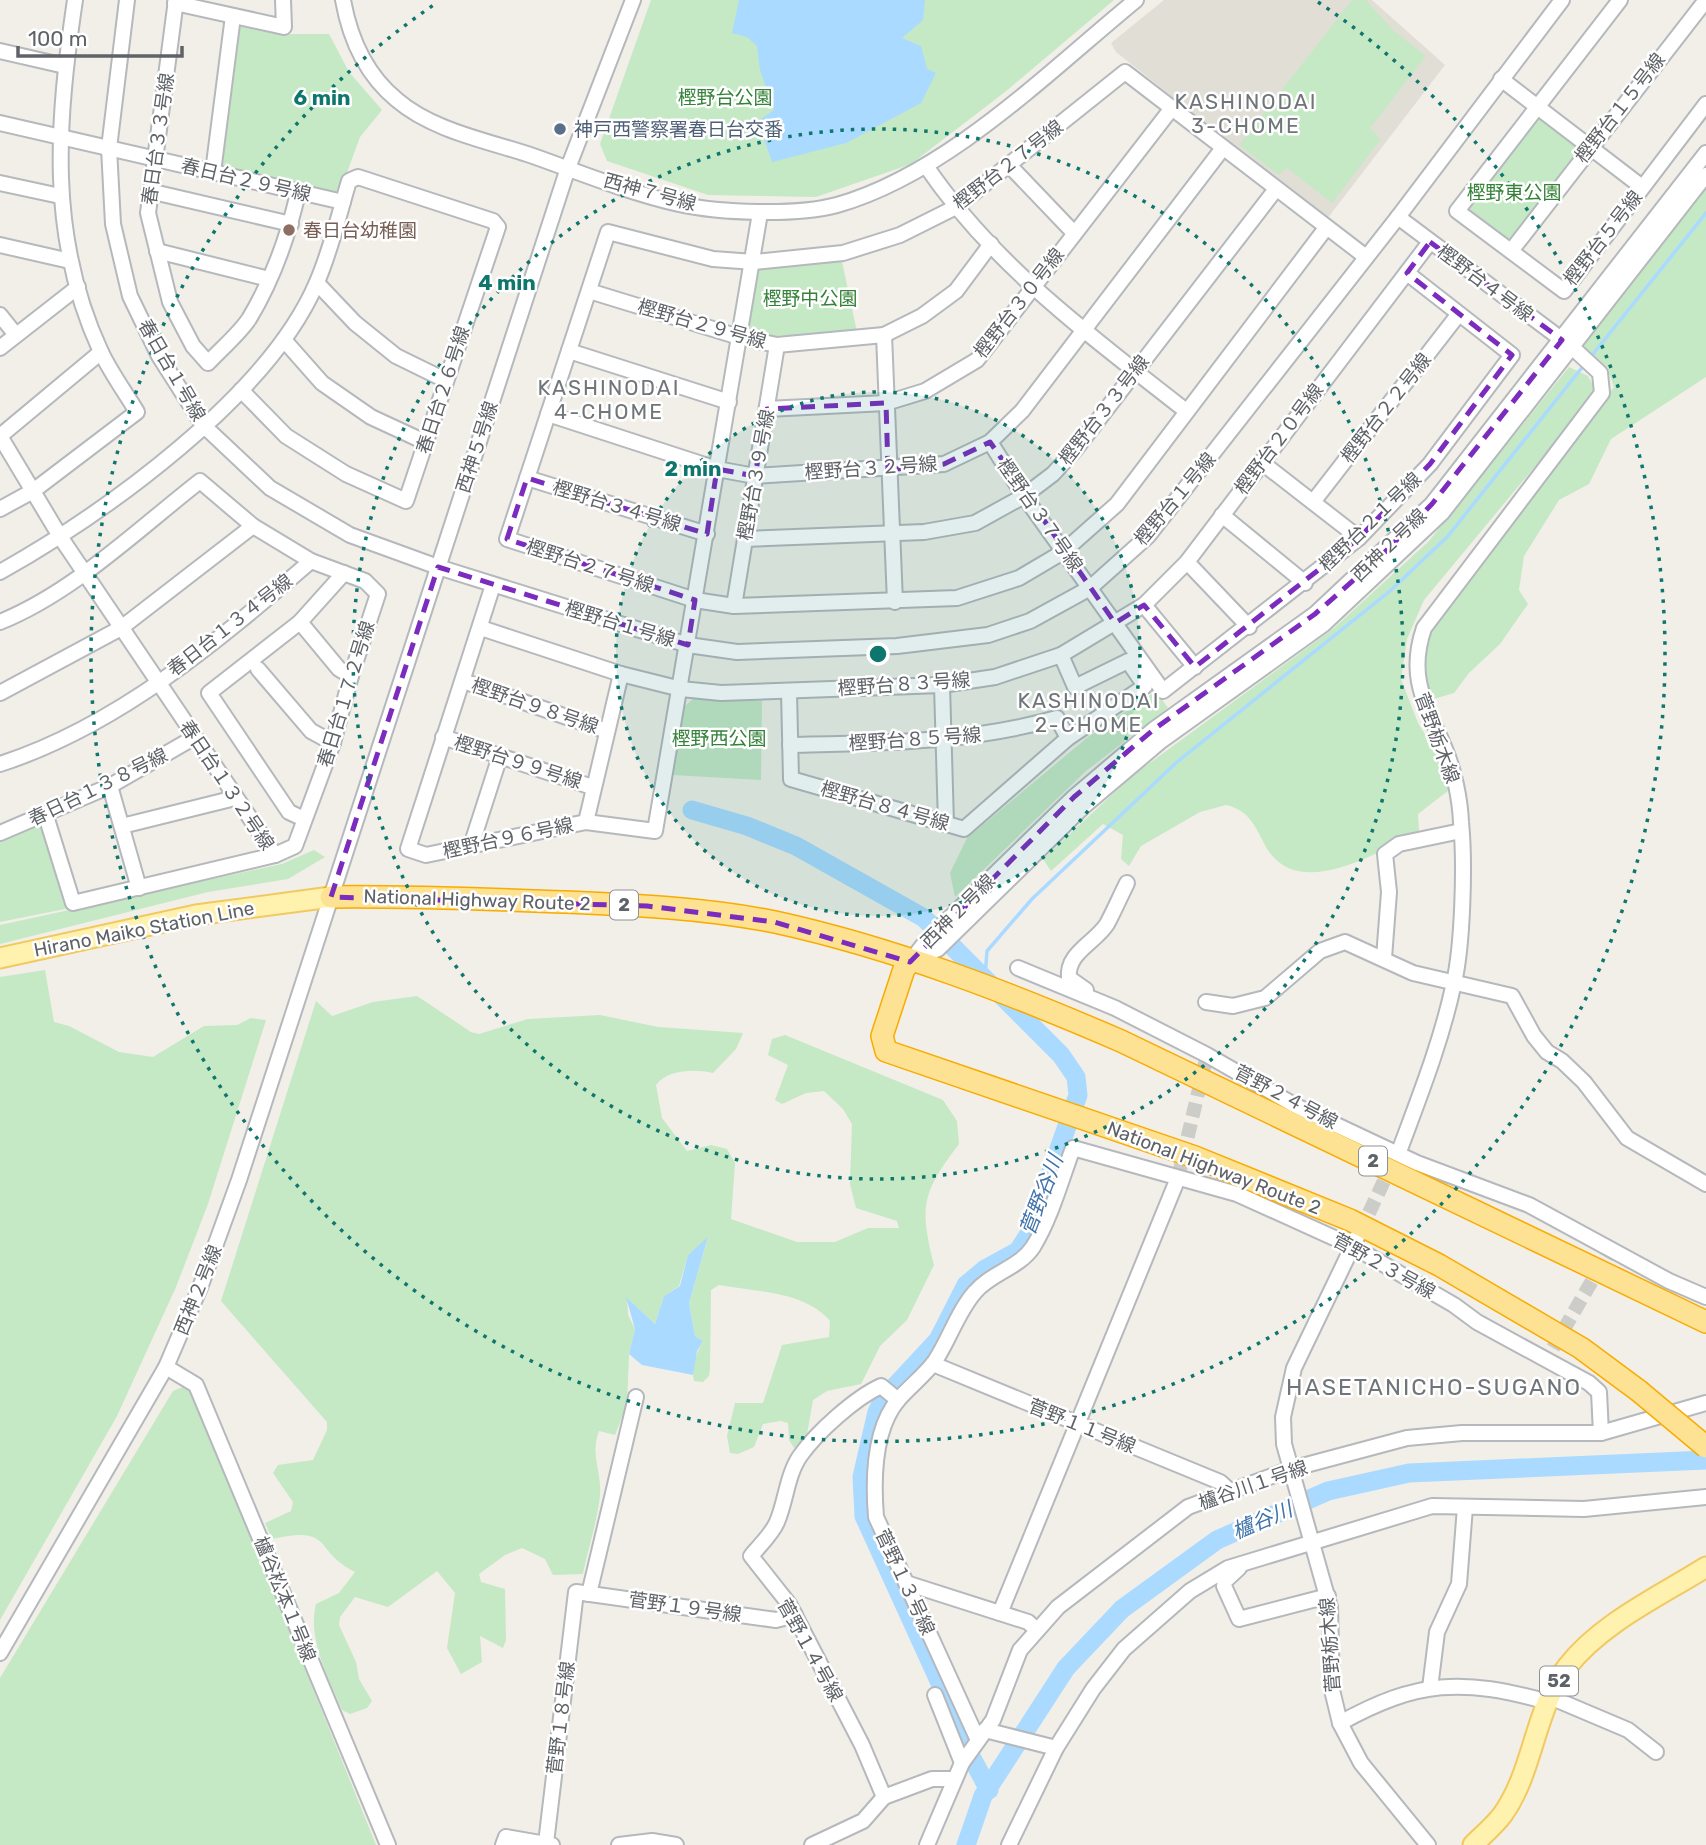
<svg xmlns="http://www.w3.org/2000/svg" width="1706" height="1845" font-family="Rubik,'Noto Sans JP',sans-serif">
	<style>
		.education { fill: #e1ded6 }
		.green { fill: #c5e8c5 }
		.water { fill: #aadaff }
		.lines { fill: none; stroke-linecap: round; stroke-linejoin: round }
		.stream { stroke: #aadaff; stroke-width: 3.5 }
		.river { stroke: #aadaff; stroke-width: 19 }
		.minor-tunnel { stroke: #ccccc8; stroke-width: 14; stroke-dasharray: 14 7; stroke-linecap: butt }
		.minor-casing { stroke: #b5b8bc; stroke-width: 18 }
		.major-casing { stroke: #f2c960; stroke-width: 23 }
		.highway-casing { stroke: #f9ab00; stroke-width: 24 }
		.minor { stroke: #fff; stroke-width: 14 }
		.major { stroke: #fff2af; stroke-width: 19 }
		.highway { stroke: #fde293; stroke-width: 21 }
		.highway-bridge-casing { stroke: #f9ab00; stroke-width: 24; stroke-linecap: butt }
		.highway-bridge { stroke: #fde293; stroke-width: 21 }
		.marked { fill: none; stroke: #7b2cbf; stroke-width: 5; stroke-dasharray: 14 9; stroke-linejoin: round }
		.ring { fill: none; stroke: #0f766e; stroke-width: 3.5; stroke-dasharray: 3.5 7 }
		.service-dot { fill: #5c6f8a; stroke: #fff; stroke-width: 2.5 }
		.education-dot { fill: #8d6e63; stroke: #fff; stroke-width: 2.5 }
		.labels { text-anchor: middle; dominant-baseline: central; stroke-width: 5; stroke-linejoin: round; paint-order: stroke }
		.shield { fill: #fff; stroke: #8f9295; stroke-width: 2 }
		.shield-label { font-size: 18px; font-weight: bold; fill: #5f6368 }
		.park-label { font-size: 19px; fill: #348238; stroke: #fff }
		.street-label { font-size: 19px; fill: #5f6368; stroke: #fff }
		.service-label { font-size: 19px; fill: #4e5e75; stroke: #fff; text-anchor: start }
		.education-label { font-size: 19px; fill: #785e54; stroke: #fff; text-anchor: start }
		.neighbourhood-label { font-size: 21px; letter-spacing: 2px; fill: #70757a; stroke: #fff }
		.water-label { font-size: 21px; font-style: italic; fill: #4174aa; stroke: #fff }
		.quarter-label { font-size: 23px; letter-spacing: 2px; fill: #70757a; stroke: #fff }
		.centre { fill: #0f766e; stroke: #fff; stroke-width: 3.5 }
		.ring-label { font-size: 21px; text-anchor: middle; font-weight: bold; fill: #0f766e; stroke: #fff; stroke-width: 5; stroke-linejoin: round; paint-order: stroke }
	</style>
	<rect width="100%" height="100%" fill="#f1efe8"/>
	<polygon class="education" points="1164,0 1372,0 1445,65 1327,219 1116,52 1111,43"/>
	<g class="green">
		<polygon points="651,0 1114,0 1005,92 911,164 816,197 708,195 607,161 600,144"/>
		<polygon points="1352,0 1366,0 1394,31 1426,56 1370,128 1381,139 1332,203 1287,168 1279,175 1239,145"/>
		<polygon points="241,25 287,34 329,34 349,72 382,110 360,137 341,189 335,193 225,169 217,160 236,29"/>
		<polygon points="1537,116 1578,145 1580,153 1514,241 1506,241 1469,213 1468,204"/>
		<polygon points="1706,189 1706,377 1611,439 1589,484 1559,500 1524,556 1519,590 1528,604 1500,644 1469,673 1454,693 1427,701 1422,682 1428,629 1614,387 1607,367 1584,348 1585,341"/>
		<polygon points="841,257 857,332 754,337 747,333 758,270 766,266"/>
		<path d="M1569 367 1588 376 1595 389 1590 400 1424 600 1407 639 1401 679 1418 723 1439 757 1449 790 1418 814 1419 832C1378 852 1296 904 1265 845 1255 826 1249 810 1226 805L1200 812 1141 846 1129 866 1121 859 1123 835 1103 824 1051 871 1043 859 1132 776 1334 628 1429 541Z"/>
		<polygon points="1156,691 1168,708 1086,771 955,897 950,873 967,838 1088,737"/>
		<polygon points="695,697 762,701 761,780 673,775 683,708"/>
		<polygon points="39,824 45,826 70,908 0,922 0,838"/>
		<polygon points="314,850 325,857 288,879 208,892 0,944 0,925 282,864"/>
		<polygon points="45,970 54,1022 69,1026 119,1052 153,1057 204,1026 237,1025 251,1018 266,1020 208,1204 176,1287 117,1416 0,1620 0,977"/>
		<path d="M417 996 471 1032 479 1034 528 1019 600 1015 658 1027 743 1033 736 1049 713 1073C695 1069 668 1069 656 1085L662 1118 687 1151 711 1145 727 1149 735 1163 731 1219 797 1242H835L868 1228H899L897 1221 856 1208 850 1184 852 1124 843 1109 824 1091 806 1093 782 1104 775 1100 788 1065 768 1055 772 1039 785 1035 943 1100 957 1121 959 1144C922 1193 919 1206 934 1265L907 1320 880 1346 861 1384 827 1391 813 1400 806 1440 802 1447 794 1448 789 1440 788 1423 780 1421 763 1424 754 1447 738 1454 730 1453 727 1436 735 1403H763L782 1345 829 1337 830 1321C805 1291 756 1292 719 1285L711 1290 710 1368 709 1376 703 1382 694 1381C691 1368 696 1353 703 1341L695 1336 689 1303 708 1238 688 1255 679 1286 664 1296 655 1324 627 1298 628 1315 635 1329 629 1354 627 1404 615 1435 599 1431C591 1451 599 1466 600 1486 602 1506 587 1552 583 1574L553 1575 545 1559 522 1548 505 1555 479 1574 481 1582 505 1589 506 1640 503 1648 480 1636 482 1662 461 1674 447 1648 455 1593 437 1571 388 1607 355 1597 340 1617 339 1625 356 1662 359 1679 372 1701 367 1708 350 1714 342 1710C329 1679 307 1639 316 1604L339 1593 355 1572C312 1551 335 1525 272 1539L265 1523 291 1511 293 1502 273 1473 278 1465 313 1460 327 1430V1422L221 1301 316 1001 332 1016 373 1002Z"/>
		<polygon points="183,1387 192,1389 376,1845 0,1845 0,1678 173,1391"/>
	</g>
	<g class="water">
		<polygon points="739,0 925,0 923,20 902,38 921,46 927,69 936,73 921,103 846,143 772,162 758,121 774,110 760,70 757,46 747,37 732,33"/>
		<polygon points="708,1237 689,1303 695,1336 703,1341 697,1351 693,1375 642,1365 629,1354 635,1329 626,1297 655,1324 664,1296 680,1286 688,1255"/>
	</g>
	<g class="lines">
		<g class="stream">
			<polyline points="1589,359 1706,213"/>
			<polyline points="985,977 987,951 1032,899 1177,762 1390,591 1448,536 1584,365"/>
		</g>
		<g class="river">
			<polyline points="692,810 747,826 796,846 924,918 1061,1055 1076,1077 1078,1095 1029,1234 1018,1251 985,1269 966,1285 938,1340 885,1397 877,1412 862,1477 864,1516 946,1696 960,1736 989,1790"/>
			<polyline points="966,1845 983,1796 1066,1668 1122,1609 1217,1540 1328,1491 1409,1473 1706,1460"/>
		</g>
		<g class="minor-tunnel">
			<polyline points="1178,1178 1207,1055"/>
			<polyline points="1360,1232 1393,1162"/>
			<polyline points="1553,1348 1607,1255"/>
		</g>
		<defs>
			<g id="minor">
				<polyline points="127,0 109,148 113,224 130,296 159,356 203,425 270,488 350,535 438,567 688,645 737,652 897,646 988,635 1030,621 1090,588 1148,536 1398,217 1562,0"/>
				<path d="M176 0 148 213 170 302 193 346 208 363C221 349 238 335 249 319 272 281 288 236 298 193"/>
				<path d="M343 0C350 39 365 74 397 100 433 131 489 141 533 156 581 173 630 193 679 204 720 213 796 216 837 205 947 174 1048 72 1136 0"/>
				<polyline points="1620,0 1457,211 1564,291 1706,104"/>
				<polyline points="175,3 284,27 283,0"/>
				<polyline points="0,51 65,66"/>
				<polyline points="1501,79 1642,187"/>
				<polyline points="0,123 343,202"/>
				<polyline points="1009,165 1074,233"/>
				<path d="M926 166C994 266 1092 337 1186 411"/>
				<polyline points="213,172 233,16"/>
				<polyline points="0,183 60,196"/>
				<polyline points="149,191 291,224"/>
				<path d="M1398 217 1573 348 1600 373 1602 393 1424 628C1407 678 1426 704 1445 749 1454 770 1460 799 1461 822 1465 863 1463 947 1453 987 1441 1042 1420 1095 1400 1149"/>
				<polyline points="1326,228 1117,504 1063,552 1019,578 957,598 734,606 695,600 507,539 608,232 713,259 754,262 843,253 900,235 956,207 1125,72 1366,257"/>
				<polyline points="0,245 70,261"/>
				<polyline points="157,251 269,279"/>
				<polyline points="1511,251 1706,0"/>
				<polyline points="317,283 355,323 396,356 445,380"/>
				<polyline points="589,291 739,337 777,345 884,335 922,316 956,291 991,244"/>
				<polyline points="0,315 16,335"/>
				<polyline points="884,335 895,602"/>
				<polyline points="284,340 322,383 371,417 425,442"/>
				<polyline points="0,348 78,287"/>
				<polyline points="569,351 729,402"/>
				<polyline points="767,409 886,403 925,391 977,360 1172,108"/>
				<polyline points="548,414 717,469 755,476 944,464 990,442 1022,411 1223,148"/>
				<polyline points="990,442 1024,496 1163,691 1359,538 1430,464 1512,355 1407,273"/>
				<polyline points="1261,462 1359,538"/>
				<polyline points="527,478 707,534"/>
				<polyline points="1313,502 1458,315"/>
				<path d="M0 509 33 491 137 412C125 392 111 373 101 352 47 236 57 122 75 0"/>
				<polyline points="1222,515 1305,583"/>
				<polyline points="745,539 924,532 975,523 1024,496 1053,474 1075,450 1276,189"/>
				<polyline points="1187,562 1249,627"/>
				<path d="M0 572C105 513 269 396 317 282 331 250 339 214 349 181L358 177 493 221 498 227 406 501 346 474 286 436 241 390"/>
				<polyline points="493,585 408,849 426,855 586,822 655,831 760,213"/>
				<polyline points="1144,605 1195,667"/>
				<polyline points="734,606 777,345"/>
				<path d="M0 622C74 592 137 530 200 481L253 526 311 561C218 641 118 726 0 764"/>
				<polyline points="300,622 339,669 351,676"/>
				<polyline points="481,628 621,674 681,689 721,693 942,685 995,677 1061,655 1144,605 1187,562 1430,242"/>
				<polyline points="258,669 311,731 333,743"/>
				<polyline points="463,681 607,731"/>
				<polyline points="942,685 946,824"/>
				<polyline points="789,691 791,779 964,829 1068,738 1145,686 1128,661 1075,687 1061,655"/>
				<polyline points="0,693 121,628 253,526"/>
				<polyline points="443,737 592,787"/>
				<path d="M790 745C881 743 969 743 1057 718L1068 738"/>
				<polyline points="110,786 139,888"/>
				<polyline points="46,816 73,903 275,855 61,538 0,436 101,352"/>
				<polyline points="304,819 289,812 209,693 300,622 344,573"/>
				<polyline points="586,822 621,674"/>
				<polyline points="122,826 235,798"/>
				<polyline points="0,833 110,786 195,737"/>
				<polyline points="471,846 500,756"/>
				<polyline points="275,855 295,846 333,743 351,676 378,594 365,581 311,561"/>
				<polyline points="1384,958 1389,892 1385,854 1399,844 1461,831"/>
				<polyline points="915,960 938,949 1083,807 1161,741 1324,624 1442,513 1706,175"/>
				<polyline points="910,962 927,940 1074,797 1153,730 1315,614 1432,504 1706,153"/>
				<polyline points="1018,968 1115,1008 1207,1055 1296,1106 1417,1163 1529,1205 1669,1281 1706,1297"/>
				<path d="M1086 990 1069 978C1066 953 1095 943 1107 924 1114 911 1120 897 1127 883"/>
				<polyline points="1206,1002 1233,1006 1265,998 1320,951 1345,942 1413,973 1512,996 1534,1036 1547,1052 1562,1061 1584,1082 1627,1138 1706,1184"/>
				<polyline points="1357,1237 1294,1368 1283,1417 1284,1444 1330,1607 1332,1690 1340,1723 1361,1763 1428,1845"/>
				<polyline points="933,1364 1220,1482 1230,1491"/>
				<polyline points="166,1367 196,1385 388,1845"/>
				<polyline points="1239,1568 1225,1581 1224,1586 1239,1619 1328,1596"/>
				<polyline points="906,1583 1028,1622 1037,1630"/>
				<polyline points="589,1594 636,1397"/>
				<polyline points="1000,1613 1178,1178"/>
				<polyline points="0,1653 166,1367 201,1285 239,1180 568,168 633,0"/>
				<polyline points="1430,1688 1437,1632 1459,1584 1465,1507"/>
				<polyline points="935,1695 962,1763"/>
				<polyline points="1550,1697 1628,1730 1656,1752"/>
				<path d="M1340 1723C1418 1680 1462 1678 1548 1702"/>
				<polyline points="985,1730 1056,1748"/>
				<path d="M977 1738 876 1517C873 1480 873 1430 898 1400 910 1386 925 1375 935 1361 949 1340 958 1311 975 1292 991 1273 1019 1268 1033 1247 1051 1218 1061 1180 1073 1148L1237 1194 1352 1246 1454 1305 1477 1322 1589 1383 1599 1392 1601 1433"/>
				<path d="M884 1797 862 1745 789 1604 751 1556C759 1546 772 1534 777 1522 786 1501 787 1475 800 1456 817 1432 855 1398 881 1386L898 1400"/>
				<polyline points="546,1843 576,1592 776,1620 795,1615"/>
				<polyline points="503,1845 506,1837 552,1845"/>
				<polyline points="619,1845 652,1841 676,1845"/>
				<polyline points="812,1845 863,1821 884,1797 932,1779 954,1779"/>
				<polyline points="927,1845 962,1763 993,1720 1020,1650 1058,1607 1188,1507 1291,1469 1407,1438 1462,1433 1601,1433 1706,1403"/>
				<polyline points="1009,1845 1056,1748 1093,1689 1124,1649 1190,1591 1228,1568 1432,1506 1584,1509 1706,1497"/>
			</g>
			<g id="major">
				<polyline points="0,958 196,915 331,897"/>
				<path d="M1473 1845C1483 1835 1495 1825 1503 1814 1534 1770 1534 1710 1567 1667 1601 1623 1660 1596 1706 1567"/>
			</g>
			<g id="highway">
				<path d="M331 897C409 896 486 899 564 902 634 905 706 908 775 922 894 948 1010 993 1121 1041L1706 1322"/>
				<polyline points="910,962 904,969 882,1036 886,1051 1195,1157 1350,1220 1439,1265 1581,1348 1639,1391"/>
			</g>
		</defs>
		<use href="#minor" class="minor-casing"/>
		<use href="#major" class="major-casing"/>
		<use href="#highway" class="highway-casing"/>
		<use href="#minor" class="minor"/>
		<use href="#major" class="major"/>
		<use href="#highway" class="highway"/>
		<defs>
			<polyline id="highway-bridge" points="1639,1391 1706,1447"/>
		</defs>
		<use href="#highway-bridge" class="highway-bridge-casing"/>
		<use href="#highway-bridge" class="highway-bridge"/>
	</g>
	<path class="marked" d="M1430 242 1562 340 1432 504 1381 556 1315 614 1153 730 1074 797 910 962 774 922 647 906 331 897 438 567 688 645 695 600 507 539 527 478 707 534 717 469 755 476 767 409 886 403 888 470 944 464 990 442 1115 623 1144 605 1195 667 1359 538 1430 464 1512 355 1407 273Z"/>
	<circle cx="878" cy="654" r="262" fill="#0f766e" fill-opacity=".12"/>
	<g class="ring">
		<circle cx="878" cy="654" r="262"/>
		<circle cx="878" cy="654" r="525"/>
		<path d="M1318 2A787 787 0 1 1 438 2"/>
	</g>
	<circle class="service-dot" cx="560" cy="129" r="7"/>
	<circle class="education-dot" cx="289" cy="230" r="7"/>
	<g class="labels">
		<g class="shield">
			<rect x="610" y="890.5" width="28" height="29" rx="5"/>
			<rect x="1359" y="1146.5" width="28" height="29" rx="5"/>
			<rect x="1540" y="1666.5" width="38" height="29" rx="5"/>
		</g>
		<g class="shield-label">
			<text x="624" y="905">2</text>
			<text x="1373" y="1161">2</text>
			<text x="1559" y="1681">52</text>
		</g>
		<g class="park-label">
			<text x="725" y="97">樫野台公園</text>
			<text x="1514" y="192">樫野東公園</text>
			<text x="810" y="298">樫野中公園</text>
			<text x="719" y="738">樫野西公園</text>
		</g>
		<g class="street-label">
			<text transform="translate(1620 108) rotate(-52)">樫野台１５号線</text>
			<text transform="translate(158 139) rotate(-82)">春日台３３号線</text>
			<text transform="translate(1008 165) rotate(-38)">樫野台２７号線</text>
			<text transform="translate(246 180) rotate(13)">春日台２９号線</text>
			<text transform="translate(650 192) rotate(15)">西神７号線</text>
			<text transform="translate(1603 238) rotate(-52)">樫野台５号線</text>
			<text transform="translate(1485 283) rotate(37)">樫野台４号線</text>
			<text transform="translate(1019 303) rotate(-52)">樫野台３０号線</text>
			<text transform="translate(702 324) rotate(16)">樫野台２９号線</text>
			<text transform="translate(172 370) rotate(60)">春日台１号線</text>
			<text transform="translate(443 390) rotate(-72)">春日台２６号線</text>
			<text transform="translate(1386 408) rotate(-52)">樫野台２２号線</text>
			<text transform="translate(1104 410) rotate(-52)">樫野台３３号線</text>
			<text transform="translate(1279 439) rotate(-53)">樫野台２０号線</text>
			<text transform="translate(477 447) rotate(-72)">西神５号線</text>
			<text transform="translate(871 468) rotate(-4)">樫野台３２号線</text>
			<text transform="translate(756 475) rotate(-80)">樫野台３９号線</text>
			<text transform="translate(1175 499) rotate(-50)">樫野台１号線</text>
			<text transform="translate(617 506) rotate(17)">樫野台３４号線</text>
			<text transform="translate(1040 515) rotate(55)">樫野台３７号線</text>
			<text transform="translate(1370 522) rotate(-44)">樫野台２１号線</text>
			<text transform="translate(1389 545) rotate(-44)">西神２号線</text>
			<text transform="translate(590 566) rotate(18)">樫野台２７号線</text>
			<text transform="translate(620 624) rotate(17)">樫野台１号線</text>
			<text transform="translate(230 625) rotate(-38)">春日台１３４号線</text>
			<text transform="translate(904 684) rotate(-4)">樫野台８３号線</text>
			<text transform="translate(346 694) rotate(-73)">春日台１７２号線</text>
			<text transform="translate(535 706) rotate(19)">樫野台９８号線</text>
			<text transform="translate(1437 738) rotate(70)">菅野栃木線</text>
			<text transform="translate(915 739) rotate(-4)">樫野台８５号線</text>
			<text transform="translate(518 762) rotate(18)">樫野台９９号線</text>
			<text transform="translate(227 785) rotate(56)">春日台１３２号線</text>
			<text transform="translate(98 787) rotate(-26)">春日台１３８号線</text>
			<text transform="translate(885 806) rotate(16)">樫野台８４号線</text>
			<text transform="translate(508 838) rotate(-12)">樫野台９６号線</text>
			<text transform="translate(477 900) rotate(2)">National Highway Route 2</text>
			<text transform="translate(958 911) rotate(-45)">西神２号線</text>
			<text transform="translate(144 929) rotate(-11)">Hirano Maiko Station Line</text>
			<text transform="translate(1286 1097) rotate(28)">菅野２４号線</text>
			<text transform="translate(1214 1168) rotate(21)">National Highway Route 2</text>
			<text transform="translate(1384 1266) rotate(29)">菅野２３号線</text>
			<text transform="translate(198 1290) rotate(-68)">西神２号線</text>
			<text transform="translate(1082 1426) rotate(22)">菅野１１号線</text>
			<text transform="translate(1253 1485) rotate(-19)">櫨谷川１号線</text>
			<text transform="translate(905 1582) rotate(65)">菅野１３号線</text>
			<text transform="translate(285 1599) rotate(68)">櫨谷松本１号線</text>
			<text transform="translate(685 1607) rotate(8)">菅野１９号線</text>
			<text transform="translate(1330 1645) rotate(-94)">菅野栃木線</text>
			<text transform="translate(810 1650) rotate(61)">菅野１４号線</text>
			<text transform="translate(561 1718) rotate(-83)">菅野１８号線</text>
		</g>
		<g class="service-label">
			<text x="574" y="129">神戸西警察署春日台交番</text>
		</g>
		<g class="education-label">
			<text x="303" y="230">春日台幼稚園</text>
		</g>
		<g class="neighbourhood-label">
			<text x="1246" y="101">KASHINODAI<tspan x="1246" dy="24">3-CHOME</tspan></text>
			<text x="609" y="387">KASHINODAI<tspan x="609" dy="24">4-CHOME</tspan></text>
			<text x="1089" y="700">KASHINODAI<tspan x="1089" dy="24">2-CHOME</tspan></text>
		</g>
		<g class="water-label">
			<text transform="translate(1041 1195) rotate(-69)">菅野谷川</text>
			<text transform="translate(1262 1520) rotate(-23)">櫨谷川</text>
		</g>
		<g class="quarter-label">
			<text x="1434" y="1387">HASETANICHO-SUGANO</text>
		</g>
	</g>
	<circle cx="878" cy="654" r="10" class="centre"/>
	<g class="ring-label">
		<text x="322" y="105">6 min</text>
		<text x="507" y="290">4 min</text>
		<text x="693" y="476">2 min</text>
	</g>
	<path d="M18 46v10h164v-10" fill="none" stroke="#5f6368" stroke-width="3.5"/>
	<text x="28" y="46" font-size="21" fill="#5f6368" stroke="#ffffff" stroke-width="5" paint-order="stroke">100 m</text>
</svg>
